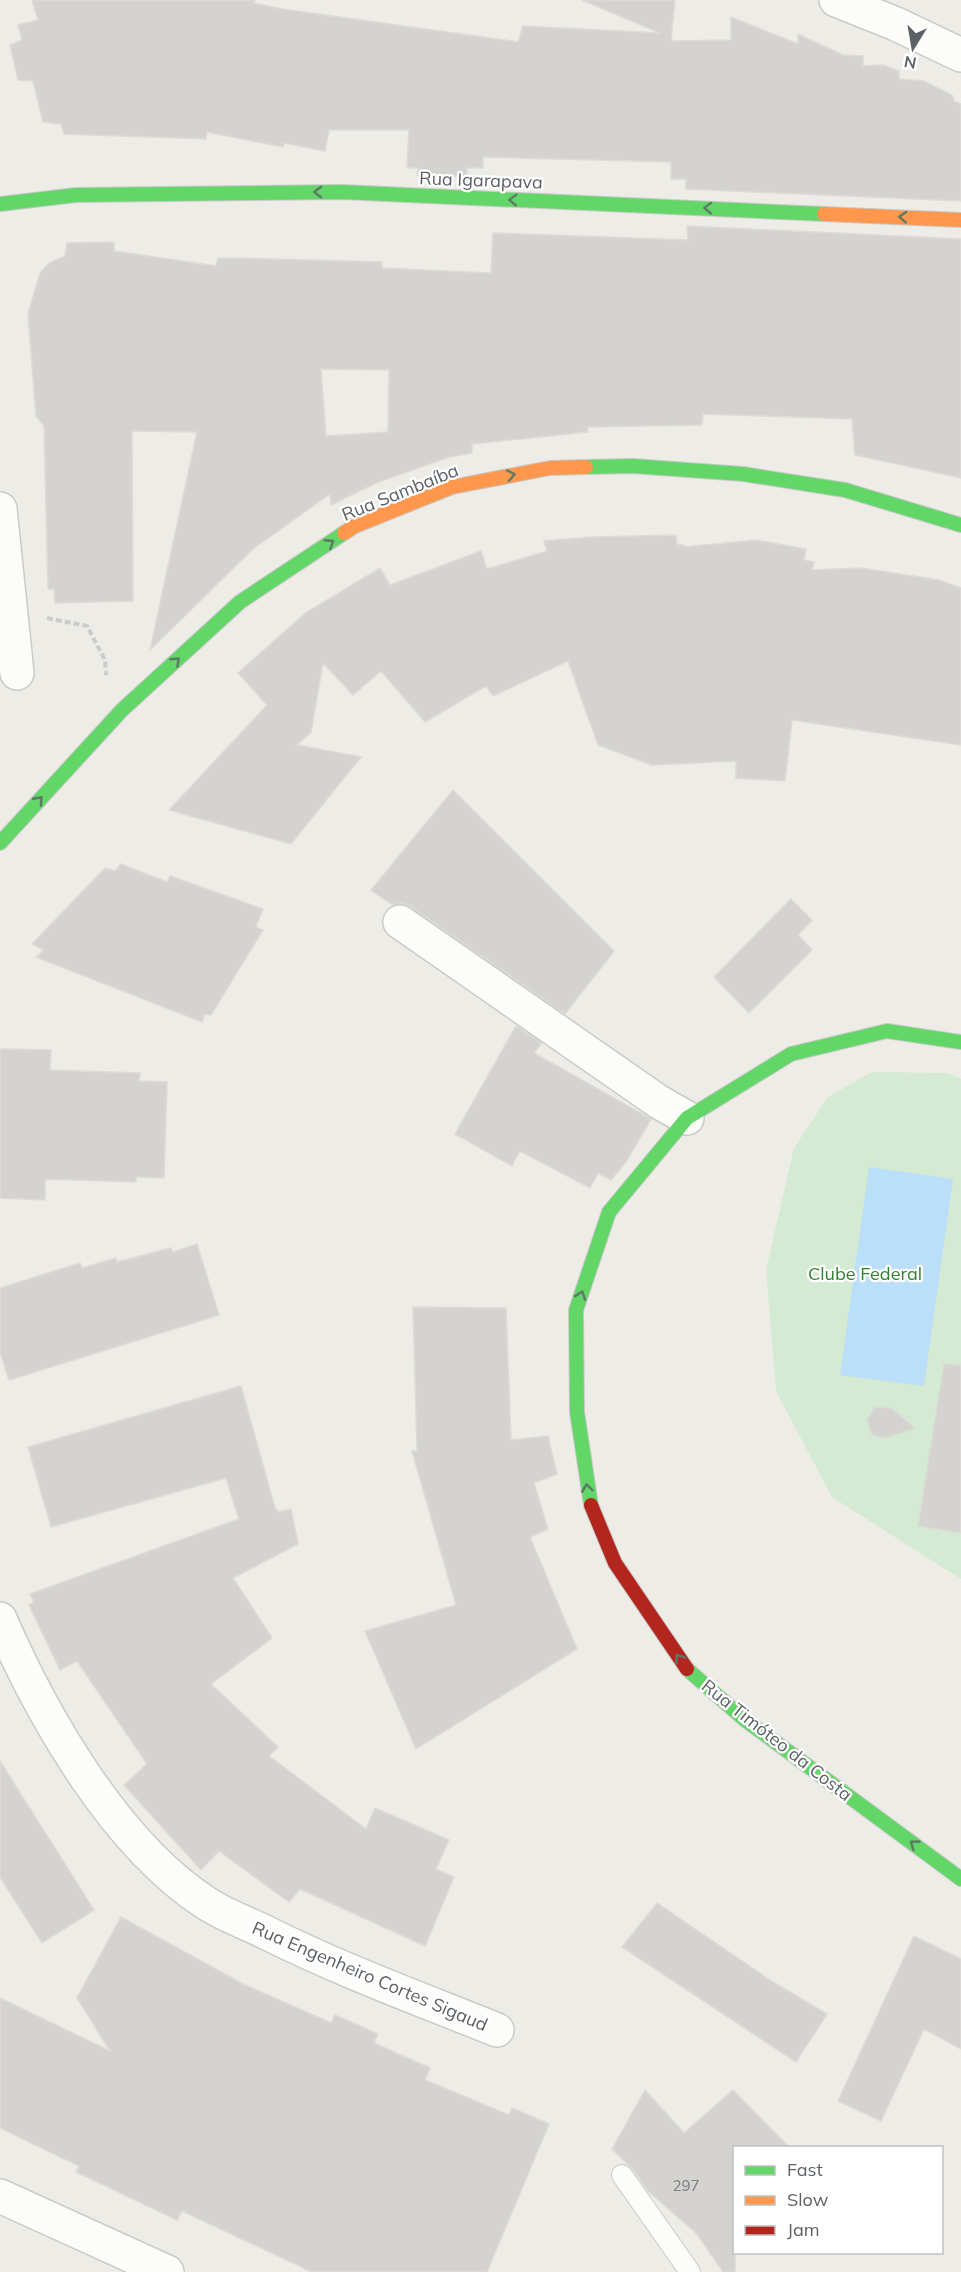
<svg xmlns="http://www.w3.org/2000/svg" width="961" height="2272" font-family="Mulish,sans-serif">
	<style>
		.green { fill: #d4ead2 }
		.water { fill: #bbdff8 }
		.building { fill: #d4d3d0; stroke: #dcdbd6; stroke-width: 1.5; fill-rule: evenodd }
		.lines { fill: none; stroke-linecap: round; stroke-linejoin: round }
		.lane-casing { stroke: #cacac9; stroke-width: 22 }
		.street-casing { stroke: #cacac9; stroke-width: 36 }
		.fast-casing { stroke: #c9c9c8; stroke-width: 16 }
		.slow-casing { stroke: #c9c9c8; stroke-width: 16 }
		.jam-casing { stroke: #c9c9c8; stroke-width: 16 }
		.path { stroke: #c9ceca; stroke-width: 4; stroke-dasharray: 6 3; stroke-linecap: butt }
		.lane { stroke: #fcfcfb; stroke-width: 20 }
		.street { stroke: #fcfcfb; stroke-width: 33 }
		.fast { stroke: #63d668; stroke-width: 14 }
		.slow { stroke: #ff974d; stroke-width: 14 }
		.jam { stroke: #b3261e; stroke-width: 14 }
		.oneway { stroke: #5d7866 }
		.labels { text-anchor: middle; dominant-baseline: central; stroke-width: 4.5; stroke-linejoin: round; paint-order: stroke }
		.number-label { font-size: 15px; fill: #7b7f82 }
		.street-label { font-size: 18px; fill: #5c6166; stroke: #fff }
		.park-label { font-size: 18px; fill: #308231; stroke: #fff }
	</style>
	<rect width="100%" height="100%" fill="#edece7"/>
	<polygon class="green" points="872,1072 948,1073 961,1079 961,1579 832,1497 776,1391 766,1270 794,1148 828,1097"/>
	<polygon class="water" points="869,1167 953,1179 924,1386 840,1375"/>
	<g class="building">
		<polygon points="32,0 255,0 254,3 282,9 518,42 523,26 660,33 582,0 675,0 671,41 731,40 731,17 798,44 798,34 843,55 863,56 863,66 883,65 899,71 899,79 924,81 952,95 954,101 961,104 961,201 686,189 686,179 671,179 671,162 483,157 483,168 467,168 467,177 417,175 418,168 407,168 409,130 329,130 325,151 284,143 283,147 207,132 206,139 64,134 61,124 43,122 33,81 18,80 10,45 22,40 18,25 38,20"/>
		<path d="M687 226 961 239V478L855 455 852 419 703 414 702 425 587 427 588 432 472 444V453L446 458 376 483 331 505 330 494 254 548 150 650 197 432 132 431 133 601 55 603 54 589H48L44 426 36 416 28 314 40 273 49 263 65 256 67 243 114 242V251L216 266 218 258H238L382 262V268L491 273 493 233 688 240ZM321 369 389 370 388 432 326 436Z"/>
		<polygon points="676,535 677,545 683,544 684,547 756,540 806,549 804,560 814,562 812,570 861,568 939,580 961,588 961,745 792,720 785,781 736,778 736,761 652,765 598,745 568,661 493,696 486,686 425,722 381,671 353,695 323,663 311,732 297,745 361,757 291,844 169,810 267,705 238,673 307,612 380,568 390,585 481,551 487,569 547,551 544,541 592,537"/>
		<polygon points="453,790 614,951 565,1014 411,907 402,903 393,905 371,890"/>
		<polygon points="121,864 167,882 170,876 263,909 256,927 263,930 211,1015 205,1014 202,1022 36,957 44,950 32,944 105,868 115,871"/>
		<polygon points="791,899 812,920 798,935 812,950 749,1013 714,977"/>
		<polygon points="516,1026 542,1043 534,1053 651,1119 626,1162 611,1180 598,1173 590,1188 520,1151 512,1166 455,1134"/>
		<polygon points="0,1049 51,1050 50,1070 140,1073 139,1081 167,1082 164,1178 136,1177 136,1182 45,1179 45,1200 0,1198"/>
		<polygon points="197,1244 219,1315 9,1380 0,1352 0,1288 80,1263 82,1268 116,1258 117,1262 171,1248 173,1252"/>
		<polygon points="413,1307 506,1308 511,1440 548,1436 557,1474 534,1483 548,1529 530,1537 577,1649 416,1749 365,1631 456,1605 412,1451 417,1451"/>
		<polygon points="944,1364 961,1365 961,1533 918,1526"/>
		<polygon points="241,1386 275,1508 279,1512 291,1509 298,1544 233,1578 272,1638 211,1684 278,1747 269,1756 366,1829 375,1808 449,1840 436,1869 454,1877 425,1946 300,1889 289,1902 219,1851 201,1870 124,1785 147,1764 77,1661 60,1670 29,1605 34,1602 30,1594 239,1519 226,1478 51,1527 28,1447"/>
		<polygon points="886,1407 892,1409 915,1428 885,1438 872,1435 867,1420 874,1408"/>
		<polygon points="0,1761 94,1910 42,1943 0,1877"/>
		<polygon points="657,1903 770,1980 827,2014 796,2062 622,1947"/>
		<polygon points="121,1917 243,1984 331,2023 335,2015 378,2034 374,2043 430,2068 425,2080 509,2115 512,2108 549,2124 487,2272 312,2272 182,2211 177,2220 76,2172 79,2166 0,2128 0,1998 110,2051 77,1998"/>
		<polygon points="914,1936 961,1959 961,2049 924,2029 881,2121 838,2101"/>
		<polygon points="645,2090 684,2133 733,2090 790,2148 735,2148 735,2272 723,2272 697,2234 648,2191 632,2168 612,2149"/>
	</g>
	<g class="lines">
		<defs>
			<polyline id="lane" points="622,2175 690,2272"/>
			<g id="street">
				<polyline points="836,0 896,24 961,55"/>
				<polyline points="0,509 17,673"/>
				<polyline points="400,922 659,1102 687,1118"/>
				<path d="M0 1619C42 1716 115 1844 206 1903 224 1915 247 1923 267 1933 341 1970 420 1999 497 2030"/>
				<polyline points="0,2196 167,2272"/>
			</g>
			<g id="fast">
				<polyline points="0,204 76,195 342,192 824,214"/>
				<polyline points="586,467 633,466 743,474 845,490 961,525"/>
				<polyline points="0,843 122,710 240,602 344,533"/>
				<polyline points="591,1505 577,1412 576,1310 609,1212 687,1118 791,1054 887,1031 961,1042"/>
				<polyline points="687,1669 744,1719 961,1879"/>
			</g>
			<g id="slow">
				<polyline points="824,214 961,220"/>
				<polyline points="344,533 355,526 452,487 550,468 586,467"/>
			</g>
			<polyline id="jam" points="591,1505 615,1563 687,1669"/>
		</defs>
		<use href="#lane" class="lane-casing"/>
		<use href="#street" class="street-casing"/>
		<use href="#fast" class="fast-casing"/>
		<use href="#slow" class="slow-casing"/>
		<use href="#jam" class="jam-casing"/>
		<polyline class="path" points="47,618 87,626 105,660 106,675"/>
		<use href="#lane" class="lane"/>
		<use href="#street" class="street"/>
		<use href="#fast" class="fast"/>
		<use href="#slow" class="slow"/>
		<use href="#jam" class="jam"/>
	</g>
	<defs><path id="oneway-chevron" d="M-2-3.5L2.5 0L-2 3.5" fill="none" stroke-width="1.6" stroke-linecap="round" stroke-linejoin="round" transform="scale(1.5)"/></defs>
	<g class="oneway">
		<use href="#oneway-chevron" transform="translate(318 192) rotate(-180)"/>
		<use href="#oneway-chevron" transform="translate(513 200) rotate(-178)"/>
		<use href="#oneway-chevron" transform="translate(708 208) rotate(-178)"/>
		<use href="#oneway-chevron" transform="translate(903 217) rotate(-177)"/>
		<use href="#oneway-chevron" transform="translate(511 475) rotate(-11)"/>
		<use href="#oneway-chevron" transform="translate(330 543) rotate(-33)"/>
		<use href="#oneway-chevron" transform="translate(176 661) rotate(-43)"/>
		<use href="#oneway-chevron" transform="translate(39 800) rotate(-48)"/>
		<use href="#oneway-chevron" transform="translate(581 1295) rotate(-71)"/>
		<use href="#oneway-chevron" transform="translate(587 1488) rotate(-98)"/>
		<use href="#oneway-chevron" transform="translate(679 1658) rotate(-124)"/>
		<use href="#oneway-chevron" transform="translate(914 1844) rotate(-144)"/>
	</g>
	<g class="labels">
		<g class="number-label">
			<text x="686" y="2185">297</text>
		</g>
		<g class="street-label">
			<text transform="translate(481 180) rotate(2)">Rua Igarapava</text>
			<text transform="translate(400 492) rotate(-22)">Rua Sambaíba</text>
			<text transform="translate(777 1740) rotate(38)">Rua Timóteo da Costa</text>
			<text transform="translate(370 1976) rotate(23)">Rua Engenheiro Cortes Sigaud</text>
		</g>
		<g class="park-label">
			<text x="865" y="1273">Clube Federal</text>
		</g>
	</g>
	<rect x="733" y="2146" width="210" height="108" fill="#ffffff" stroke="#bec0c2" stroke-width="1.5"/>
	<rect x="745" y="2166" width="30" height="9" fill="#63d668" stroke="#bec0c2" stroke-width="1.5"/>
	<text x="787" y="2176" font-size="18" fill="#5c6166">Fast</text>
	<rect x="745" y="2196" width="30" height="9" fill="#ff974d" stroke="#bec0c2" stroke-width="1.5"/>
	<text x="787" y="2206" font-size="18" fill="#5c6166">Slow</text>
	<rect x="745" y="2226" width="30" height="9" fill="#b3261e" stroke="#bec0c2" stroke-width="1.5"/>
	<text x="787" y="2236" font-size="18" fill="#5c6166">Jam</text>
	<g transform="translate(913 48) rotate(191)" stroke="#ffffff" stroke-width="4.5" paint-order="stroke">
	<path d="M0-4.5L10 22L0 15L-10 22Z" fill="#5c6166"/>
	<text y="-9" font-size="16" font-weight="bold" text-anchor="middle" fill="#5c6166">N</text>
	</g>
</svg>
